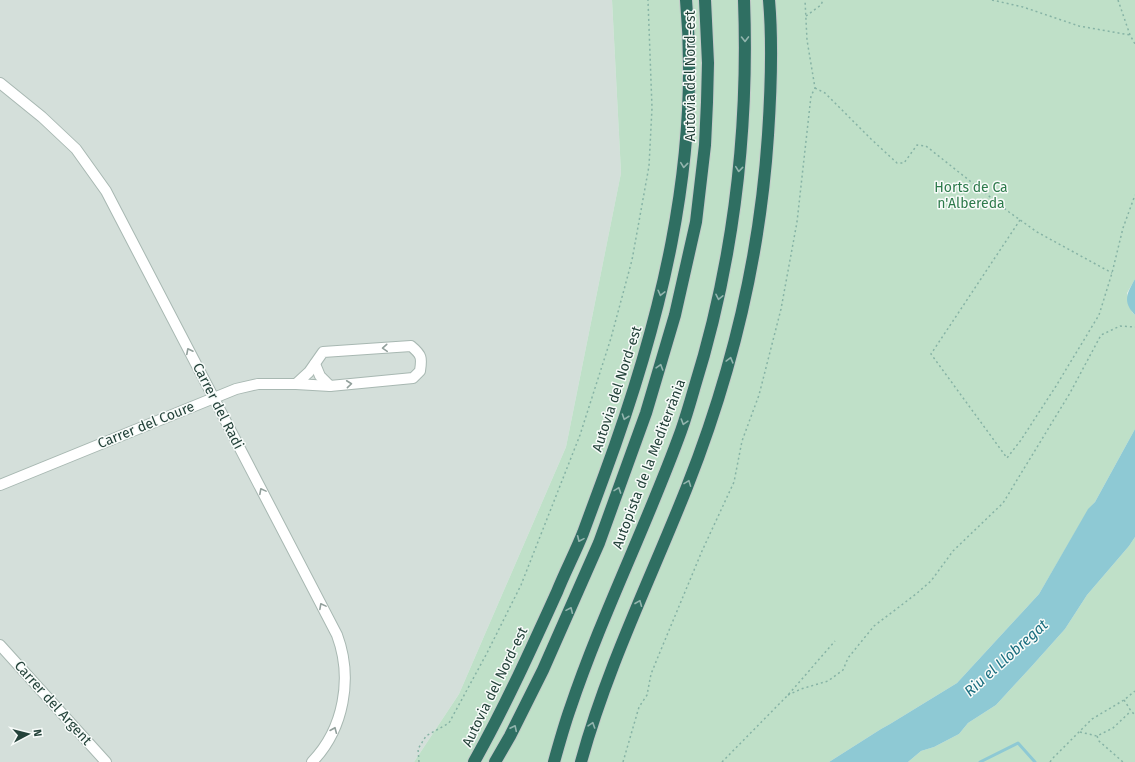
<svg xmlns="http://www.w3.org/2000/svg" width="1135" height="762" font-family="'Fira Sans',sans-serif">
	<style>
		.built { fill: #d4dfda }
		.green { fill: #bfe0c8 }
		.water { fill: #8ec9d4 }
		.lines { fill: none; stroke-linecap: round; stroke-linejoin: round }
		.stream { stroke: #8ec9d4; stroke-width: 3 }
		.street-casing { stroke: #a8b8b2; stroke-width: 12 }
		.highway-casing { stroke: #c2cac8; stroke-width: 14 }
		.path { stroke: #86b3a5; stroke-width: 1.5; stroke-dasharray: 2 3; stroke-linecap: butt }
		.street { stroke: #fff; stroke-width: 10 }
		.highway { stroke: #2f6f62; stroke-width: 12 }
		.oneway { stroke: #93b5ae }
		.oneway2 { stroke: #92a09c }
		.labels { text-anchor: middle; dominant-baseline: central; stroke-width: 3; stroke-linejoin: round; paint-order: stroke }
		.street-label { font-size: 14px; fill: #24423a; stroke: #f7fbf9 }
		.park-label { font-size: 14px; fill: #2d7a4b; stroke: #f7fbf9 }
		.water-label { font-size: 15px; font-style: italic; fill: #1c6f80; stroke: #f7fbf9 }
	</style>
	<rect width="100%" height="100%" fill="#e6efeb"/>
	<polygon class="built" points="0,0 612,0 621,173 566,447 459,694 414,762 0,762"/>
	<g class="green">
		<polygon points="612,0 1135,0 1135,279 1127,293 1132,312 1135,315 1135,429 1095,502 1088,510 1039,594 957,683 890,724 881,729 829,762 414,762 459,694 566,447 621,173"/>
		<polygon points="1135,537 1135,762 908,762 921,751 934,747 959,734 968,723 996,705 1031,667 1065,629 1087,595 1129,546"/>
	</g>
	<g class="water">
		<path d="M1135 279V315C1122 302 1127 293 1135 279Z"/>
		<polygon points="1135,429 1135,537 1129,546 1087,595 1065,629 1031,667 996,705 968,723 959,734 934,747 921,751 908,762 829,762 881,729 890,724 957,683 1039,594 1088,509 1095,502"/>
	</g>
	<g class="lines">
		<polyline class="stream" points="980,762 1018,743 1035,762"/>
		<defs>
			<g id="street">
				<path d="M0 83 42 117 76 149 106 191 337 635C353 678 344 729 312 762"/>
				<polyline points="315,364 320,376 330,386"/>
				<path d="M0 485 236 389 258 384H296L330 386 413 378 420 371C422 358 422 355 411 346L323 352 309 372 296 384"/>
				<polyline points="0,645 106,762"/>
			</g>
			<g id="highway">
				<path d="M474 762C505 707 531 649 557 592 565 572 575 553 583 533 590 514 597 495 604 476 660 324 701 163 686 0"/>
				<polyline points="495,762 510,736 543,670 599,543 646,413 675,315 696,222 705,145 707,102 708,63 705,0"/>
				<path d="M554 762C559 744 564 726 570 709 602 614 647 525 681 431 686 417 690 403 694 389 734 261 749 134 744 0"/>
				<path d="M581 762C607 667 651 578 687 487 732 373 760 258 768 135 771 90 773 45 769 0"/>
			</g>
		</defs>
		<use href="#street" class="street-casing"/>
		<use href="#highway" class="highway-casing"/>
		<g class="path">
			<polyline points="992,0 1023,7 1079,26 1130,35"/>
			<polyline points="1118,0 1130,35 1135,44"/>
			<polyline points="806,16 821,5 823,0"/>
			<polyline points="815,88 825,93 871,139 897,163 904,163 917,145 926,146 1009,212 1037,232 1112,273"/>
			<polyline points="1020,220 931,354 1007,458 1021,440 1056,386 1099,315 1112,273 1123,228 1135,195"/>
			<polyline points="788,695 801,689 828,681 843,670 848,658 874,626 916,594 931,581 953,551 1003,503 1070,393 1101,335 1120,326 1135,327"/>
			<polyline points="1124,700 1131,711 1135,715"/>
			<polyline points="1080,732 1097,736 1113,728 1131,711"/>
			<polyline points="1097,736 1099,741 1123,762"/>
			<polyline points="419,762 418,749 426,736 449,723 487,653 521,585 580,435 611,338 632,260 649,166 652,108 648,0"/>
			<polyline points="623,762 639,707 647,695 651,674 660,652 702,551 734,482 742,441 759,395 781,309 797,222 811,96 815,88 807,40 805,0"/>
			<polyline points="722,762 788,695 835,641"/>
			<polyline points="1050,762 1053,758 1092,719 1124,700 1135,691"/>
		</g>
		<use href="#street" class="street"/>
		<use href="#highway" class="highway"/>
	</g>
	<defs><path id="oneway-chevron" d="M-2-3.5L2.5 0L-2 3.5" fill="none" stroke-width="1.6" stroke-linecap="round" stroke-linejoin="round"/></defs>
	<g class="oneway">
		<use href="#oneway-chevron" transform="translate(745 39) rotate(89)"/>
		<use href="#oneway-chevron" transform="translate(684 165) rotate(96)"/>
		<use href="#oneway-chevron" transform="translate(739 169) rotate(96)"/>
		<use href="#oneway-chevron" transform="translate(661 293) rotate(104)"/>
		<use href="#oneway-chevron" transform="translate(719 297) rotate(102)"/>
		<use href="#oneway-chevron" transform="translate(730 360) rotate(-75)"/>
		<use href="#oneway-chevron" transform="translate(660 367) rotate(-73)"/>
		<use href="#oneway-chevron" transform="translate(625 417) rotate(109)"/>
		<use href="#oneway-chevron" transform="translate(684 422) rotate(107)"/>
		<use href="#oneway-chevron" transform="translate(688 483) rotate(-69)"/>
		<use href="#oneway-chevron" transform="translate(618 490) rotate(-70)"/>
		<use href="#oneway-chevron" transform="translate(580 539) rotate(114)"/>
		<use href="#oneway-chevron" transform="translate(639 603) rotate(-68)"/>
		<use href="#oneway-chevron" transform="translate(570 610) rotate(-66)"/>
		<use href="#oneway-chevron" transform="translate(592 725) rotate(-72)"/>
		<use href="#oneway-chevron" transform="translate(514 728) rotate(-64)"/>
	</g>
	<g class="oneway2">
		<use href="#oneway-chevron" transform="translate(385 348) rotate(176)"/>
		<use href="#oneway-chevron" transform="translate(189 351) rotate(-117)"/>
		<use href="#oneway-chevron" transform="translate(349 384) rotate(-6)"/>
		<use href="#oneway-chevron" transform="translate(262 491) rotate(-118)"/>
		<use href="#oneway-chevron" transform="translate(322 606) rotate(-118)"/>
		<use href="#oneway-chevron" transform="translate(334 730) rotate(-67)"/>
	</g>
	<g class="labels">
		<g class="street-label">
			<text transform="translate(690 76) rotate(-90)">Autovia del Nord-est</text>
			<text transform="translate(617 389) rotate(-72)">Autovia del Nord-est</text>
			<text transform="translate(218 406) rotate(63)">Carrer del Radi</text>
			<text transform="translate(146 425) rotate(-22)">Carrer del Coure</text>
			<text transform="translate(649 464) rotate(-69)">Autopista de la Mediterrània</text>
			<text transform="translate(495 687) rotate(-64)">Autovia del Nord-est</text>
			<text transform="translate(53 703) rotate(48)">Carrer del Argent</text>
		</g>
		<g class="park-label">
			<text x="971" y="187">Horts de Ca<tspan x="971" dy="16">n'Albereda</tspan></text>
		</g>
		<g class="water-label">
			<text transform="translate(1006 658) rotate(-42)">Riu el Llobregat</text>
		</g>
	</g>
	<g transform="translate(28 734) rotate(83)" stroke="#f7fbf9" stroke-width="3" paint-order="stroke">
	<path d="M0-3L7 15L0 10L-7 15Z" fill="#24423a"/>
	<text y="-6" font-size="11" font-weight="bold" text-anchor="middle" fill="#24423a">N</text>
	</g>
</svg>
